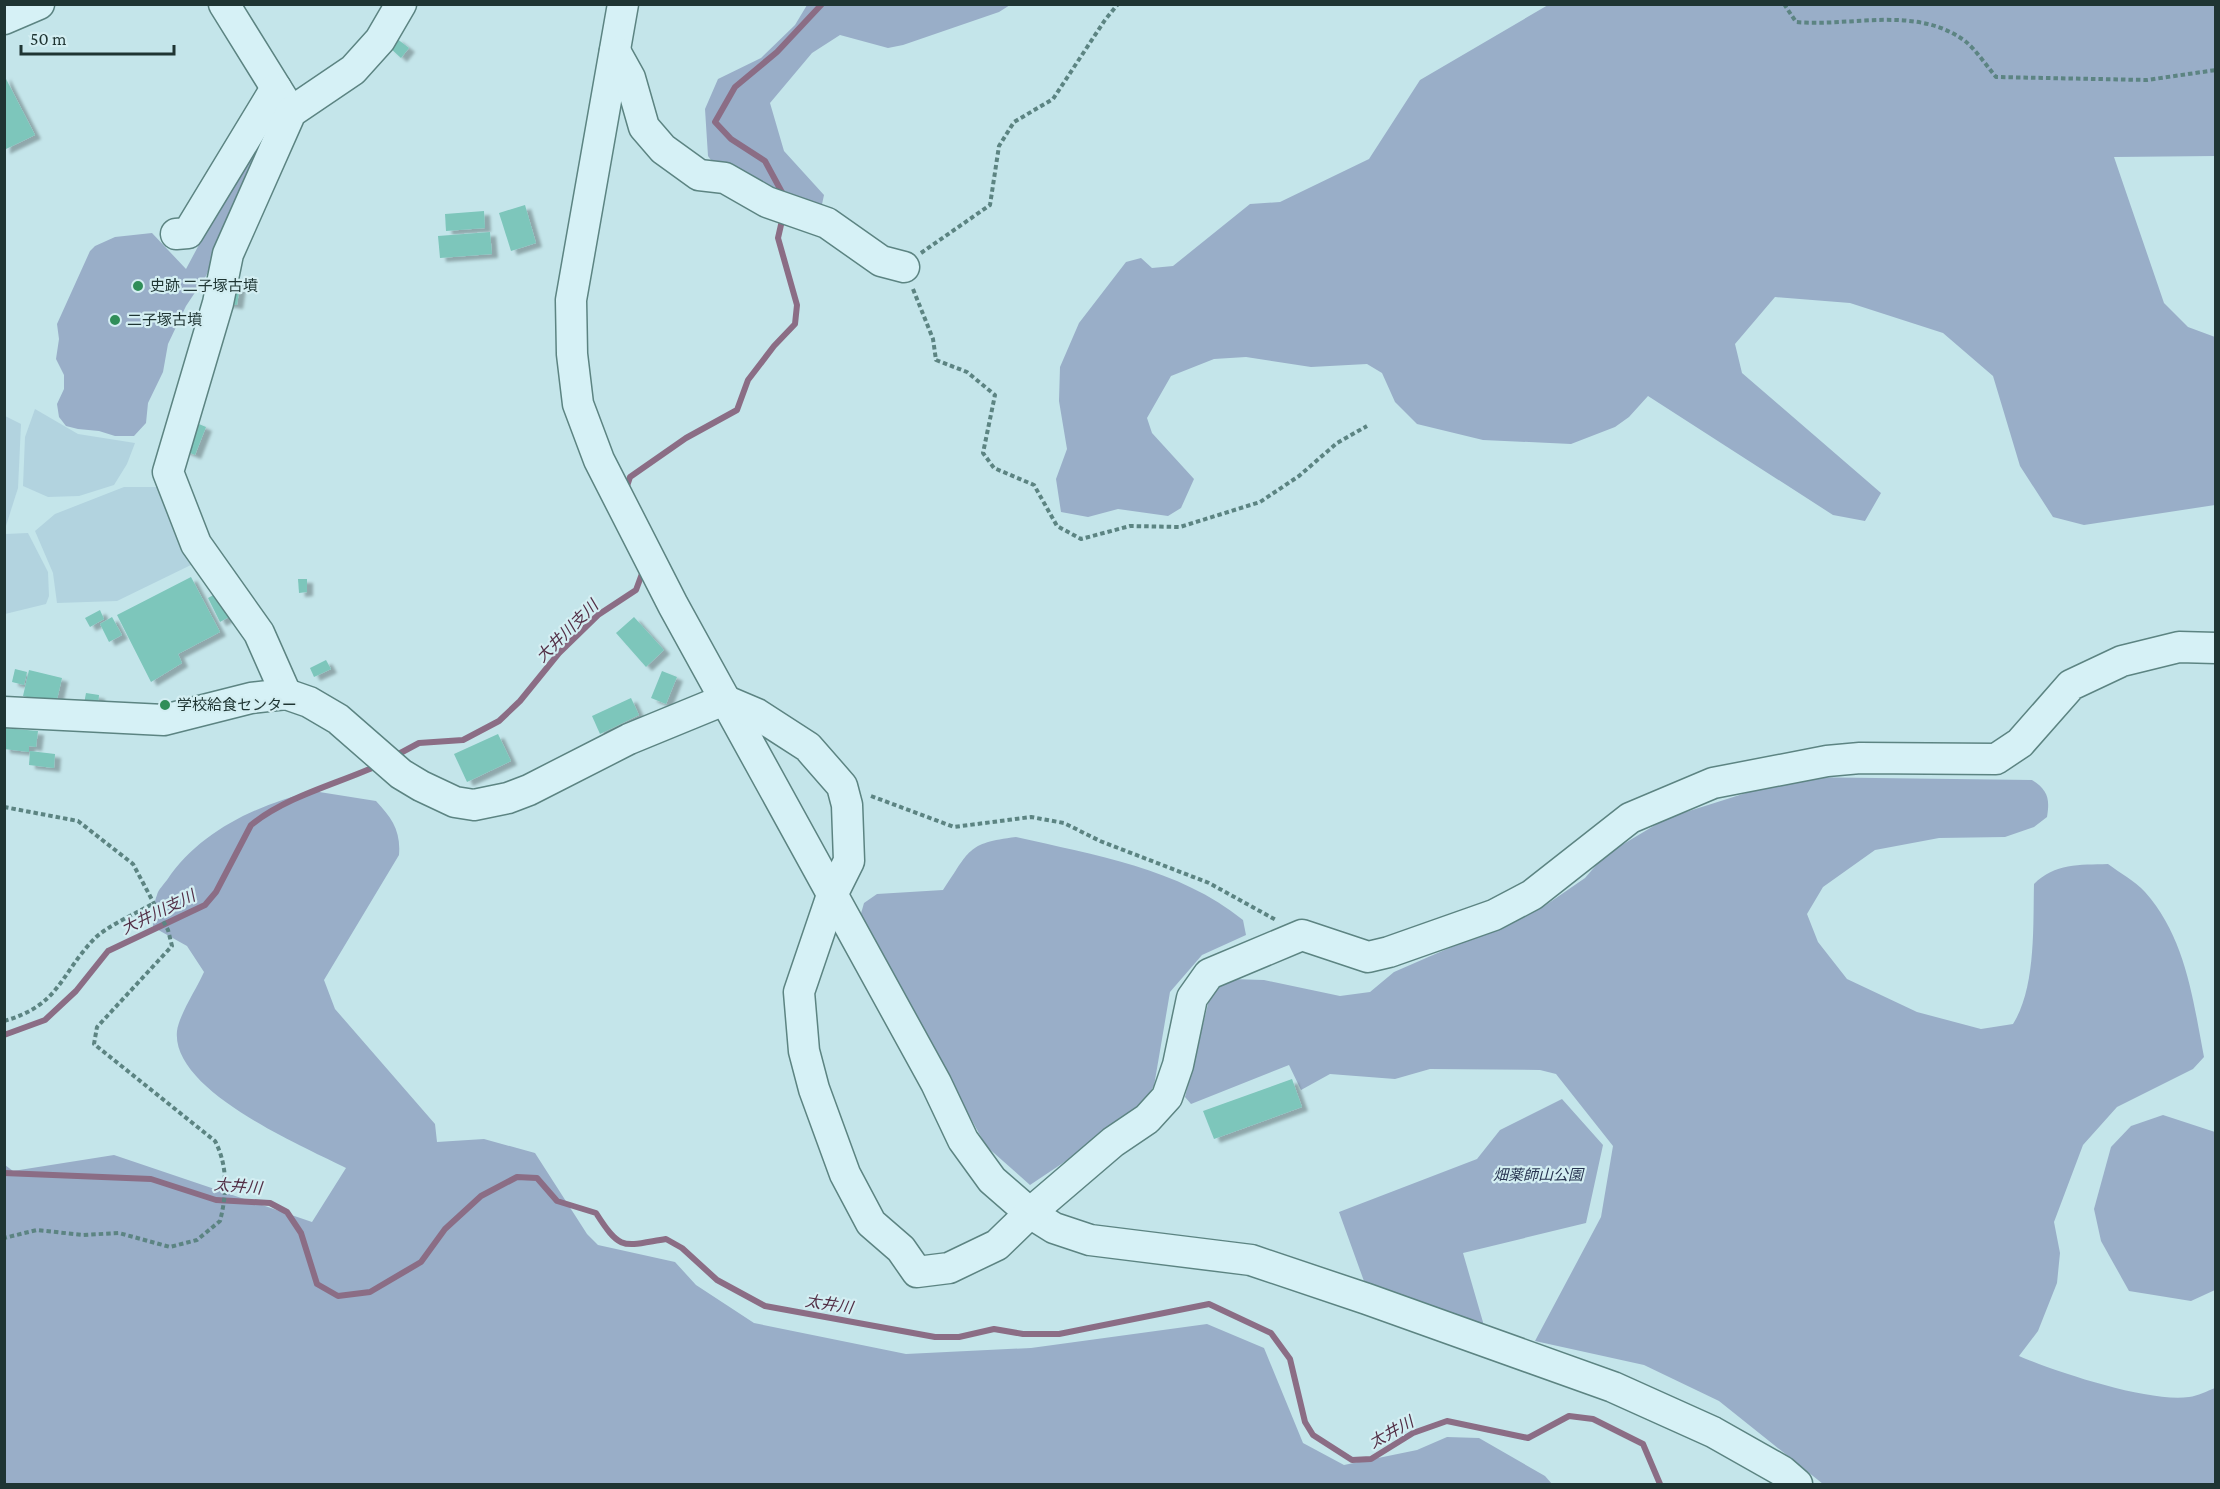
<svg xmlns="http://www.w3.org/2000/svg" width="2220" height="1489" font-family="'Crimson Pro','Noto Sans JP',serif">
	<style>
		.farmland { fill: #b2d3df }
		.green { fill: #99aec8 }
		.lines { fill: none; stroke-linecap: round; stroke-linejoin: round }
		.stream { stroke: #8b6d85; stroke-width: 6 }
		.building { fill: #7dc6bb; filter: url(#shadow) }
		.minor-casing { stroke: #5c8482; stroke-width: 33 }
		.path { stroke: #5c8482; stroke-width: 4; stroke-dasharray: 4.5 3; stroke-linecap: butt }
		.minor { stroke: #d6f1f6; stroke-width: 30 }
		.poi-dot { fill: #308e59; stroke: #d3eef2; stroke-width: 2 }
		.labels { text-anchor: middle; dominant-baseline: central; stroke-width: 4.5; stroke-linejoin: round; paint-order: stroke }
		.poi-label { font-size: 15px; fill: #1f3533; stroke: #d3eef2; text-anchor: start }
		.park-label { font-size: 15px; font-style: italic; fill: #273350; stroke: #d3eef2 }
		.water-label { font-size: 16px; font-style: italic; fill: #532f46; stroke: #d3eef2 }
	</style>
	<defs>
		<filter id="shadow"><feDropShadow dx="6" dy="4" stdDeviation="1.5" flood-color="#0004"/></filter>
	</defs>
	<rect width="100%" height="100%" fill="#c4e5ea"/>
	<g class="farmland">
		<polygon points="35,409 78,434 135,443 127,464 114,485 79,496 48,497 23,486 25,437"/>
		<polygon points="5,416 21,424 18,488 5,529"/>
		<polygon points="124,487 157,487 195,563 117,601 57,603 53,573 35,531 55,514"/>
		<polygon points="28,533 48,572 49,596 46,604 5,614 5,534"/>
	</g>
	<g class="green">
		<polygon points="807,5 1010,5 999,12 903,45 888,48 840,35 812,53 770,103 784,151 824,195 821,209 726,181 708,156 705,109 718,79 761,58 795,25"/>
		<polygon points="1548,5 2215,5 2215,156 2114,157 2164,303 2188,327 2215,337 2215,505 2084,525 2053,517 2020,466 1993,376 1943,333 1850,303 1775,297 1735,344 1742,373 1881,493 1865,521 1833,515 1648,396 1629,417 1615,427 1571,444 1483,440 1417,424 1395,402 1382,373 1367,364 1311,367 1246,357 1214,359 1171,376 1147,418 1152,433 1194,479 1181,508 1168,516 1118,509 1088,517 1061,512 1056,479 1067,449 1059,401 1060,367 1079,323 1126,262 1141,258 1152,268 1173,266 1250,204 1280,202 1369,159 1420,80"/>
		<polygon points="269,114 275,124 206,276 186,306 168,344 163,372 148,403 146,423 134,436 115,436 99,431 78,429 66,426 59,417 57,404 64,389 64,375 56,359 59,339 57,324 90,251 95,246 115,237 152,233 186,269"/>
		<path d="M1797 777 2032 780C2048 790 2050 799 2047 817L2034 827 2005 837 1939 838 1875 850 1823 887 1807 914 1818 942 1847 979 1917 1012 1981 1029 2013 1024C2036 988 2033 926 2034 884 2055 863 2079 865 2108 864 2120 873 2135 881 2145 892 2186 938 2193 1000 2204 1057L2193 1069 2117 1107 2083 1145 2054 1222 2060 1253 2057 1283 2038 1331 2019 1356C2056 1372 2150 1403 2189 1397 2198 1396 2207 1391 2215 1388V1484H1823L1719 1401 1644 1365 1535 1341 1601 1217 1613 1146 1556 1074 1540 1070 1430 1069 1395 1079 1330 1074 1301 1090 1289 1065 1191 1104 1185 1097 1209 1000 1216 986 1231 979 1264 980 1340 996 1370 992 1394 972 1543 907 1585 878 1605 855 1667 818Z"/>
		<path d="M313 791 376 801C392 818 401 831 399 855L324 980 335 1009 435 1124 437 1142 484 1139 535 1153 587 1234 598 1245 675 1262 696 1285 754 1323 906 1354 1031 1348 1207 1324 1264 1348 1303 1443 1344 1465 1417 1450 1447 1437 1479 1438 1545 1476 1552 1484H5V1165L13 1171 114 1155 312 1222 346 1168C303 1146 171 1091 177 1031 179 1015 197 988 204 972L187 946 153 927C154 917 153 904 157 895 158 890 164 884 167 880 200 831 257 805 313 791Z"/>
		<path d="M1016 837C1094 855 1179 868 1243 920L1246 935 1202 955 1170 992 1154 1086 1136 1114 1030 1185 986 1146 860 917 864 903 877 894 943 890C970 851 966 843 1016 837Z"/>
		<polygon points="1562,1099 1603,1145 1586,1223 1463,1253 1487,1336 1369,1295 1339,1212 1477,1159 1500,1130"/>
		<polygon points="2163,1115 2215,1132 2215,1290 2191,1301 2129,1291 2101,1241 2094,1209 2111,1147 2131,1126"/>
	</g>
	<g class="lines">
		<g class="stream">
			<polyline points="785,198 765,161 731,139 715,122 735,87 777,52 822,4"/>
			<polyline points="626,489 630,477 686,438 737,410 748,380 774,346 795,324 797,305 778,238 783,216"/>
			<polyline points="393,757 419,743 463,740 499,721 520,701 559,653 598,615 636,590 643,571"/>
			<path d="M4 1035 45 1020 76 991 108 951 205 905 216 892 251 825C287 796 337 784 379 765"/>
			<path d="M4 1173 151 1179 216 1200 270 1203 287 1212 301 1233 317 1284 338 1296 370 1292 421 1262 445 1229 481 1196 517 1177 537 1178 557 1201 596 1213C621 1252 623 1246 666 1239L682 1248 717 1280 765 1306 935 1337H959L994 1329 1023 1334H1059L1209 1304 1271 1333 1290 1359 1305 1422 1313 1435 1352 1460 1371 1459 1413 1433 1447 1421 1528 1438 1569 1416 1593 1419 1643 1444 1660 1484"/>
		</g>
	</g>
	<g class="building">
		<polygon points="396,38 409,48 401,58 389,47"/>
		<polygon points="4,75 35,135 4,150"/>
		<polygon points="525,205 536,243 511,251 499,213"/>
		<polygon points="484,211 485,228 446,231 445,214"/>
		<polygon points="490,232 492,254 440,258 438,236"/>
		<polygon points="229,277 241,279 237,305 224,303"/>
		<polygon points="194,422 206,427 195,455 183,450"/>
		<polygon points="191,577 220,632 178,654 182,663 151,682 117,615"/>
		<polygon points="298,579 307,579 307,592 299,593"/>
		<polygon points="217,593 229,617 220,622 208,598"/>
		<polygon points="100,610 104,619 90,627 85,618"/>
		<polygon points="112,617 122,635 109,642 100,624"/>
		<polygon points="634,617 664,650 646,667 616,633"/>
		<polygon points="326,660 331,669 314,677 310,668"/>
		<polygon points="15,669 27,672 24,685 12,682"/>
		<polygon points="29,670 62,678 56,704 23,696"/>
		<polygon points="662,671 677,677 666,704 651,698"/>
		<polygon points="86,693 99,695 98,706 84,704"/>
		<polygon points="631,698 639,715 600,734 592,716"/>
		<polygon points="4,728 38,731 36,747 29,746 29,752 4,749"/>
		<polygon points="498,734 511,761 467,782 454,754"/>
		<polygon points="30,751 55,754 54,768 29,765"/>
		<polygon points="1292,1079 1302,1107 1214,1139 1203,1111"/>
	</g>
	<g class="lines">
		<defs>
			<g id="minor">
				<polyline points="224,4 286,104"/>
				<polyline points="623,4 571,300 572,354 578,404 599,460 673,605 936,1083 963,1140 992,1180 1030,1213 1054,1228 1090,1240 1251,1260 1367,1299 1613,1387 1713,1432 1782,1471 1797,1484"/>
				<polyline points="4,19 39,4"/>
				<polyline points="615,51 630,78 644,127 663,149 699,175 725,178 767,202 827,223 881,261 904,267"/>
				<polyline points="176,234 188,233 276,88"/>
				<polyline points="286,694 259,633 196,544 168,472 218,303 228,254 291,112 353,70 380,40 401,4"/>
				<polyline points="4,712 164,720 251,698 286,694 309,702 338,719 401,774 421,786 455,802 474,805 508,798 529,790 629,739 724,700 757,714 808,747 842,786 847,805 849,861 832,895 799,992 804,1051 814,1089 845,1174 871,1223 901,1249 917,1272 949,1268 997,1245 1030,1213 1113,1142 1147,1119 1167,1097 1178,1065 1192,998 1209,974 1302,935 1368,957 1389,952 1494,915 1532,895 1630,818 1713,783 1827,761 1860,758 1996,759 2020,743 2071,685 2122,661 2179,647 2216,648"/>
			</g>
		</defs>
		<use href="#minor" class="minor-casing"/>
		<g class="path">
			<path d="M1784 4 1796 22C1852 27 1916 5 1965 41 1976 50 1986 65 1996 77L2147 80 2216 70"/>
			<polyline points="921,253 990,205 999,146 1014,122 1053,99 1105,20 1118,4"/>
			<polyline points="913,289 933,339 936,360 967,372 995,395 983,453 994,468 1034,485 1057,526 1081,539 1130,526 1180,527 1260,502 1299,476 1337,443 1367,426"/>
			<polyline points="871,796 954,827 1031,817 1064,823 1100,841 1209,883 1276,920"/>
			<path d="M4 807 78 821 133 864 168 930 172 946 97 1027 94 1044 215 1141C228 1166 227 1194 220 1221L197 1240 170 1247 119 1233 83 1235 37 1230 4 1238"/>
			<path d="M4 1021C60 1005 59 976 94 939 107 926 137 913 154 903"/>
		</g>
		<use href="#minor" class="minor"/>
	</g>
	<g class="poi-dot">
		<circle cx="138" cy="286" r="6"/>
		<circle cx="115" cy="320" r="6"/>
		<circle cx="165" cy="705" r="6"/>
	</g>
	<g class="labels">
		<g class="poi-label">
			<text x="150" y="286">史跡 二子塚古墳</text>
			<text x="127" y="320">二子塚古墳</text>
			<text x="177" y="705">学校給食センター</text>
		</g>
		<g class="park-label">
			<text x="1538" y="1175">畑薬師山公園</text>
		</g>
		<g class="water-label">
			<text transform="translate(567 631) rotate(-45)">大井川支川</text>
			<text transform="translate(158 912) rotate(-26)">大井川支川</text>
			<text transform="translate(238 1186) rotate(5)">太井川</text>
			<text transform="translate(829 1304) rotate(9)">太井川</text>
			<text transform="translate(1391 1432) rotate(-29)">太井川</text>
		</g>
	</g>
	<rect width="2220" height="1489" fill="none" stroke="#1f3533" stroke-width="12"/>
	<path d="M21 45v9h153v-9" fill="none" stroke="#1f3533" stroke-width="3"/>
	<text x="30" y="45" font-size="18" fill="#1f3533" stroke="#d3eef2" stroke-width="4.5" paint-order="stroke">50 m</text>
</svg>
